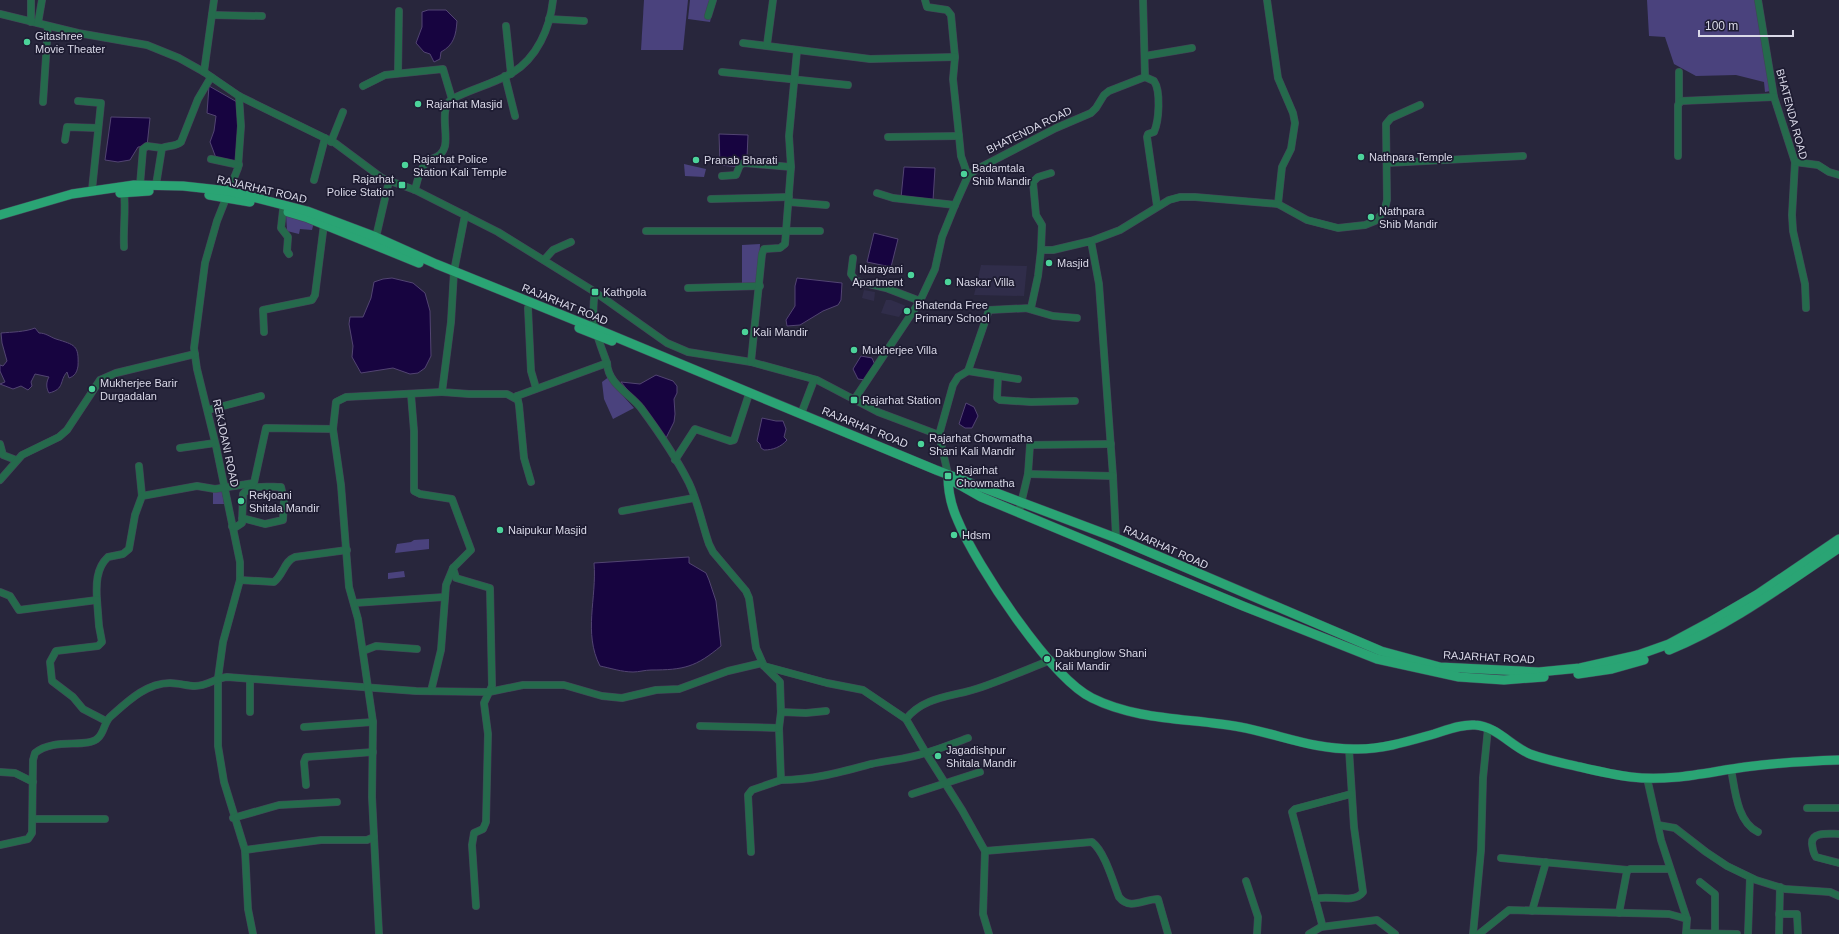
<svg xmlns="http://www.w3.org/2000/svg" width="1839" height="934" font-family="Arial,sans-serif">
	<style>
		.built { fill: #302d4a }
		.green { fill: #4a427d }
		.water { fill: #170440; stroke: #524472 }
		.lines { fill: none; stroke-linecap: round; stroke-linejoin: round }
		.minor-casing { stroke: #444358; stroke-width: 8 }
		.major-casing { stroke: #444358; stroke-width: 10 }
		.minor { stroke: #256a4c; stroke-width: 7 }
		.major { stroke: #2aa474; stroke-width: 9 }
		.poi-dot { fill: #4cd39a; stroke: #1e1c32; stroke-width: 1.5 }
		.labels { text-anchor: middle; dominant-baseline: central; stroke-width: 3.5; stroke-linejoin: round; paint-order: stroke }
		.poi-label { font-size: 11px; fill: #dad9e8; stroke: #1e1c32; text-anchor: start }
		.street-label { font-size: 11px; fill: #dad9e8; stroke: #1e1c32 }
	</style>
	<rect width="100%" height="100%" fill="#28263c"/>
	<g class="built">
		<polygon points="981,265 1027,266 1024,296 974,295"/>
		<polygon points="864,290 875,292 874,301 862,298"/>
		<polygon points="886,300 891,300 906,306 899,317 881,313"/>
	</g>
	<g class="green">
		<polygon points="644,0 688,0 683,50 641,50"/>
		<polygon points="690,0 715,0 710,22 688,19"/>
		<polygon points="1647,0 1760,0 1775,90 1765,92 1764,82 1736,75 1696,76 1674,64 1665,37 1649,36"/>
		<polygon points="684,164 706,169 704,177 685,176"/>
		<polygon points="286,214 314,222 312,230 300,229 299,234 287,231"/>
		<polygon points="760,244 758,286 742,287 742,245"/>
		<polygon points="610,376 616,388 634,408 613,419 604,399 602,382"/>
		<polygon points="213,491 222,491 224,504 213,504"/>
		<polygon points="429,539 429,549 395,553 397,544 411,542 414,540"/>
		<polygon points="404,571 405,577 388,579 388,573"/>
	</g>
	<g class="water">
		<path d="M428 10H446L457 21C456 35 454 45 441 52L440 59 434 62 430 54 424 52 416 43 422 27V12Z"/>
		<polygon points="209,86 237,102 239,109 236,162 216,158 210,142 214,131 216,116 207,113"/>
		<polygon points="111,117 150,118 147,146 138,147 130,160 118,162 105,160"/>
		<polygon points="719,134 748,135 747,158 742,159 741,167 720,165"/>
		<polygon points="904,167 935,168 933,201 901,198"/>
		<polygon points="874,233 898,239 891,267 867,262"/>
		<polygon points="392,278 413,283 425,293 430,311 431,356 425,368 418,373 410,374 393,368 361,373 352,357 353,346 349,324 350,317 363,317 371,298 374,282 383,279"/>
		<polygon points="797,278 842,283 841,300 838,305 823,311 800,325 787,326 786,320 795,306 795,286"/>
		<path d="M35 328 39 333C46 333 50 337 56 339 75 345 79 345 78 366 77 372 75 376 69 378L67 372C59 381 65 389 49 393 46 388 46 382 49 377L35 374 31 382 32 386 28 390 21 386 13 389 0 384 5 382 0 371V365L3 366 7 361 2 343 1 333C12 332 25 332 35 328Z"/>
		<polygon points="861,356 872,358 875,365 866,380 858,379 853,369"/>
		<polygon points="656,375 673,381 677,386 677,393 674,399 675,414 674,422 666,438 621,382 640,384"/>
		<polygon points="966,403 974,407 978,416 972,428 965,428 959,424"/>
		<path d="M762 418 776 421H783L786 429 784 437 787 440C781 447 773 450 764 450L761 448 760 444 757 441Z"/>
		<path d="M689 557V563L706 573 709 580 716 601 721 646C696 667 684 670 651 670 645 670 639 672 633 672 622 672 610 668 600 666 583 633 597 598 594 563Z"/>
	</g>
	<g class="lines">
		<defs>
			<g id="minor">
				<polyline points="925,0 927,7 947,10 951,15 955,57 953,79 959,136 961,156 968,176"/>
				<polyline points="1267,0 1278,78 1293,113 1295,123 1291,149 1282,167 1278,204"/>
				<polyline points="1758,0 1774,97 1795,162 1792,215 1793,231 1805,284 1806,308"/>
				<polyline points="0,14 78,33 147,45 179,58 204,72 239,96 335,143 382,178 415,190 498,232 595,292 667,343 688,352 751,362 817,380 878,412 939,435"/>
				<polyline points="212,15 262,16"/>
				<polyline points="708,16 713,0"/>
				<polyline points="549,19 584,21"/>
				<polyline points="31,22 31,0"/>
				<polyline points="38,23 42,0"/>
				<polyline points="506,26 511,74"/>
				<polyline points="743,43 870,59 955,57"/>
				<polyline points="767,45 773,0"/>
				<polyline points="1145,56 1192,48"/>
				<polyline points="204,72 214,0"/>
				<polyline points="722,72 848,85"/>
				<polyline points="398,73 399,11"/>
				<polyline points="505,76 515,116"/>
				<path d="M1145 77 1154 81C1161 91 1159 121 1154 132L1148 134 1147 137 1157 206"/>
				<polyline points="363,86 385,75 443,69 452,99"/>
				<polyline points="239,96 241,126 238,168 217,221 205,263 194,348 197,369 216,446 240,562 240,580 223,642 218,678 218,746 224,782 245,850 248,909 253,934"/>
				<polyline points="78,101 101,103 92,190"/>
				<polyline points="43,102 48,26"/>
				<polyline points="1679,102 1679,72"/>
				<polyline points="888,137 959,136"/>
				<polyline points="65,140 67,127 98,128"/>
				<polyline points="331,142 343,112"/>
				<polyline points="1678,156 1678,105 1681,101 1774,97"/>
				<polyline points="211,159 239,165"/>
				<polyline points="1795,162 1818,165 1829,172 1839,175"/>
				<polyline points="1387,163 1523,156"/>
				<polyline points="722,176 736,175 740,165 744,163 791,167"/>
				<polyline points="314,180 325,138"/>
				<polyline points="140,185 143,149 147,146 162,148"/>
				<path d="M156 185 162 148C169 145 175 147 181 142L198 99 211 77"/>
				<path d="M415 190C417 182 419 171 425 164 431 156 441 160 445 146 448 132 439 108 452 99 471 89 493 84 512 73 537 58 550 28 553 0"/>
				<polyline points="877,193 893,198 955,205"/>
				<polyline points="711,199 789,197"/>
				<polyline points="789,202 826,205"/>
				<polyline points="283,210 281,228 288,237 287,251 289,254"/>
				<polyline points="465,215 454,271 451,322 442,392 469,394 507,394 516,399 517,396 519,405 524,458 531,482"/>
				<polyline points="646,231 820,231"/>
				<polyline points="376,237 389,181"/>
				<polyline points="1091,241 1120,230 1169,200 1180,197 1195,197 1278,204 1307,220 1338,228 1365,225 1375,221 1384,212 1387,200 1386,124 1391,118 1420,105"/>
				<path d="M124 247C123 229 126 210 124 192"/>
				<polyline points="1041,250 1042,225 1036,215 1033,182 1038,177 1051,173"/>
				<polyline points="853,258 851,274 856,281 886,288 920,301"/>
				<polyline points="544,260 553,250 571,242"/>
				<polyline points="688,288 760,286"/>
				<path d="M595 292C590 321 597 336 607 363 608 384 629 393 641 408 658 431 676 457 689 483 698 502 702 524 709 544L713 552 746 591 749 598 756 648 764 666 780 682 781 712"/>
				<polyline points="528,308 531,371 536,388"/>
				<polyline points="1029,309 1053,316 1077,318"/>
				<polyline points="264,332 263,310 312,300 315,295 324,224"/>
				<polyline points="751,362 762,254 764,249 780,248 785,244 791,167 789,136 797,51"/>
				<polyline points="968,371 1018,379"/>
				<polyline points="998,376 997,398 1000,400 1031,402 1075,401"/>
				<polyline points="411,394 414,431 414,491 420,494 452,499 471,550 453,568 456,578 490,588 492,686 484,703 488,734 486,822 483,829 474,833 472,845 476,906"/>
				<polyline points="517,396 607,363"/>
				<polyline points="854,400 920,301 935,269 942,237 955,205 968,176 977,169 1056,128 1091,113 1096,108 1104,95 1109,91 1145,77 1143,0"/>
				<polyline points="208,410 261,396"/>
				<polyline points="801,414 814,380"/>
				<polyline points="0,444 3,455 16,460"/>
				<polyline points="180,448 215,443"/>
				<polyline points="675,460 695,429 730,441 734,440 748,397"/>
				<polyline points="139,466 142,496"/>
				<polyline points="948,474 939,435 953,385 958,377 968,371 989,310 1031,308 1038,276 1041,250 1053,250 1091,241 1099,284 1113,476 1116,538"/>
				<polyline points="1028,474 1113,476"/>
				<polyline points="0,480 22,455 59,437 67,430 100,380 116,373 195,354"/>
				<polyline points="622,511 694,498"/>
				<polyline points="1019,512 1028,474 1030,445 1111,444"/>
				<path d="M232 526 236 527 242 523 243 494C251 484 269 487 281 487L284 500 283 520 265 524 242 518"/>
				<path d="M240 580 274 582C284 574 284 561 295 557L347 550"/>
				<path d="M0 592 10 596 19 610 97 600C96 585 96 568 108 557L123 554 129 549 135 515 142 496 197 486 215 489 254 483 266 428 333 429"/>
				<polyline points="97,600 99,626 102,642 98,646 56,651 50,662 52,681 73,697 83,709 106,721"/>
				<polyline points="354,603 445,597"/>
				<polyline points="363,651 376,646 417,649"/>
				<path d="M1051 660C1028 669 1005 679 982 687 955 697 925 695 906 719L926 753 962 810 985 851 1092 842C1105 852 1113 882 1119 897 1130 911 1144 899 1158 899L1168 934"/>
				<polyline points="764,666 827,683 863,690 906,719"/>
				<polyline points="431,691 441,650 446,585 453,568"/>
				<polyline points="250,712 250,679"/>
				<polyline points="700,726 779,728 781,780 752,790 748,795 751,852"/>
				<polyline points="304,727 373,722"/>
				<polyline points="779,728 781,712 806,713 826,711"/>
				<path d="M1731 769C1735 790 1737 822 1758 832"/>
				<polyline points="0,772 15,773 33,782"/>
				<polyline points="1647,778 1661,840 1687,919 1686,934"/>
				<path d="M781 780C813 780 841 772 871 764 889 760 908 759 925 753 940 749 954 743 968 738"/>
				<polyline points="306,785 304,762 306,757 373,752"/>
				<polyline points="912,794 980,772"/>
				<polyline points="1807,808 1839,808"/>
				<polyline points="233,818 279,805 337,802"/>
				<polyline points="33,819 105,819"/>
				<polyline points="1658,825 1675,828 1706,852 1727,866 1756,880 1785,889 1830,892 1839,896"/>
				<path d="M1839 834C1830 834 1811 831 1812 844 1813 850 1813 853 1816 857L1839 863"/>
				<polyline points="374,837 379,934"/>
				<path d="M0 845 28 839 32 833 33 760 35 753C54 737 87 749 98 738 104 733 104 723 110 717 127 702 146 683 170 683 179 683 187 686 195 686 208 686 215 678 227 677L416 691 489 692 523 685H564L602 696 622 698 656 690 679 689 728 671 762 663"/>
				<polyline points="245,850 321,840 367,840 374,837 372,797 373,722 358,619 349,587 341,485 333,429 336,402 346,397 442,392"/>
				<polyline points="985,851 983,914 989,934"/>
				<polyline points="1501,858 1628,870"/>
				<polyline points="1246,881 1258,917 1257,934"/>
				<polyline points="1700,882 1715,894 1715,934"/>
				<path d="M1315 899C1328 894 1354 905 1363 892L1354 827 1349 749"/>
				<polyline points="1532,911 1546,862"/>
				<polyline points="1619,913 1627,871 1630,869 1670,869"/>
				<polyline points="1779,914 1797,914 1798,934"/>
				<polyline points="1321,927 1377,920 1395,934"/>
				<polyline points="1686,933 1737,934"/>
				<polyline points="1309,934 1321,927 1322,924 1292,812 1295,809 1351,794"/>
				<polyline points="1473,934 1481,850 1483,778 1488,728"/>
				<polyline points="1479,934 1509,910 1669,914 1687,919"/>
				<polyline points="1748,934 1750,878"/>
				<polyline points="1779,934 1780,887"/>
			</g>
			<g id="major">
				<polyline points="120,193 149,191"/>
				<polyline points="209,195 250,202"/>
				<polyline points="288,212 308,218 419,263"/>
				<polyline points="0,215 72,194 134,185 183,186 229,191 307,211 376,237 436,264 594,328 936,470 1116,538 1381,651 1440,667 1539,672 1580,668 1638,655 1669,644 1710,622 1758,594 1839,539"/>
				<polyline points="579,328 612,341"/>
				<path d="M948 476C948 491 952 508 958 521 976 565 1051 678 1092 698 1138 721 1191 718 1240 727 1282 735 1314 750 1358 749 1384 749 1409 741 1434 734 1447 730 1461 724 1475 725 1496 726 1511 746 1530 754 1546 760 1563 763 1580 767 1597 771 1614 775 1631 777 1670 782 1708 772 1745 767 1776 763 1808 761 1839 760"/>
				<polyline points="951,480 981,497 1243,606 1377,659 1459,677 1504,680 1544,677"/>
				<path d="M1669 650C1729 626 1785 584 1839 548"/>
				<polyline points="1578,674 1612,669 1644,660"/>
			</g>
		</defs>
		<use href="#minor" class="minor-casing"/>
		<use href="#major" class="major-casing"/>
		<use href="#minor" class="minor"/>
		<use href="#major" class="major"/>
	</g>
	<g class="poi-dot">
		<circle cx="27" cy="42" r="4"/>
		<circle cx="418" cy="104" r="4"/>
		<circle cx="1361" cy="157" r="4"/>
		<circle cx="696" cy="160" r="4"/>
		<circle cx="405" cy="165" r="4"/>
		<circle cx="964" cy="174" r="4"/>
		<rect x="398" y="181" width="8" height="8" rx="2"/>
		<circle cx="1371" cy="217" r="4"/>
		<circle cx="1049" cy="263" r="4"/>
		<circle cx="911" cy="275" r="4"/>
		<circle cx="948" cy="282" r="4"/>
		<rect x="591" y="288" width="8" height="8" rx="2"/>
		<circle cx="907" cy="311" r="4"/>
		<circle cx="745" cy="332" r="4"/>
		<circle cx="854" cy="350" r="4"/>
		<circle cx="92" cy="389" r="4"/>
		<rect x="850" y="396" width="8" height="8" rx="2"/>
		<circle cx="921" cy="444" r="4"/>
		<rect x="944" y="472" width="8" height="8" rx="2"/>
		<circle cx="241" cy="501" r="4"/>
		<circle cx="500" cy="530" r="4"/>
		<circle cx="954" cy="535" r="4"/>
		<circle cx="1047" cy="659" r="4"/>
		<circle cx="938" cy="756" r="4"/>
	</g>
	<g class="labels">
		<g class="poi-label">
			<text x="35" y="36">Gitashree<tspan x="35" dy="13">Movie Theater</tspan></text>
			<text x="426" y="104">Rajarhat Masjid</text>
			<text x="1369" y="157">Nathpara Temple</text>
			<text x="413" y="159">Rajarhat Police<tspan x="413" dy="13">Station Kali Temple</tspan></text>
			<text x="704" y="160">Pranab Bharati</text>
			<text x="972" y="168">Badamtala<tspan x="972" dy="13">Shib Mandir</tspan></text>
			<text x="394" y="179" text-anchor="end">Rajarhat<tspan x="394" dy="13">Police Station</tspan></text>
			<text x="1379" y="211">Nathpara<tspan x="1379" dy="13">Shib Mandir</tspan></text>
			<text x="1057" y="263">Masjid</text>
			<text x="903" y="269" text-anchor="end">Narayani<tspan x="903" dy="13">Apartment</tspan></text>
			<text x="956" y="282">Naskar Villa</text>
			<text x="603" y="292">Kathgola</text>
			<text x="915" y="305">Bhatenda Free<tspan x="915" dy="13">Primary School</tspan></text>
			<text x="753" y="332">Kali Mandir</text>
			<text x="862" y="350">Mukherjee Villa</text>
			<text x="100" y="383">Mukherjee Barir<tspan x="100" dy="13">Durgadalan</tspan></text>
			<text x="862" y="400">Rajarhat Station</text>
			<text x="929" y="438">Rajarhat Chowmatha<tspan x="929" dy="13">Shani Kali Mandir</tspan></text>
			<text x="956" y="470">Rajarhat<tspan x="956" dy="13">Chowmatha</tspan></text>
			<text x="249" y="495">Rekjoani<tspan x="249" dy="13">Shitala Mandir</tspan></text>
			<text x="508" y="530">Naipukur Masjid</text>
			<text x="962" y="535">Hdsm</text>
			<text x="1055" y="653">Dakbunglow Shani<tspan x="1055" dy="13">Kali Mandir</tspan></text>
			<text x="946" y="750">Jagadishpur<tspan x="946" dy="13">Shitala Mandir</tspan></text>
		</g>
		<g class="street-label">
			<text transform="translate(1792 114) rotate(75)">BHATENDA ROAD</text>
			<text transform="translate(1029 130) rotate(-26)">BHATENDA ROAD</text>
			<text transform="translate(262 189) rotate(13)">RAJARHAT ROAD</text>
			<text transform="translate(565 304) rotate(22)">RAJARHAT ROAD</text>
			<text transform="translate(865 427) rotate(22)">RAJARHAT ROAD</text>
			<text transform="translate(226 443) rotate(78)">REKJOANI ROAD</text>
			<text transform="translate(1166 547) rotate(24)">RAJARHAT ROAD</text>
			<text transform="translate(1489 657) rotate(3)">RAJARHAT ROAD</text>
		</g>
	</g>
	<path d="M1699 30v6h94v-6" fill="none" stroke="#dad9e8" stroke-width="2"/>
	<text x="1705" y="30" font-size="12" fill="#dad9e8" stroke="#1e1c32" stroke-width="3" paint-order="stroke">100 m</text>
</svg>
